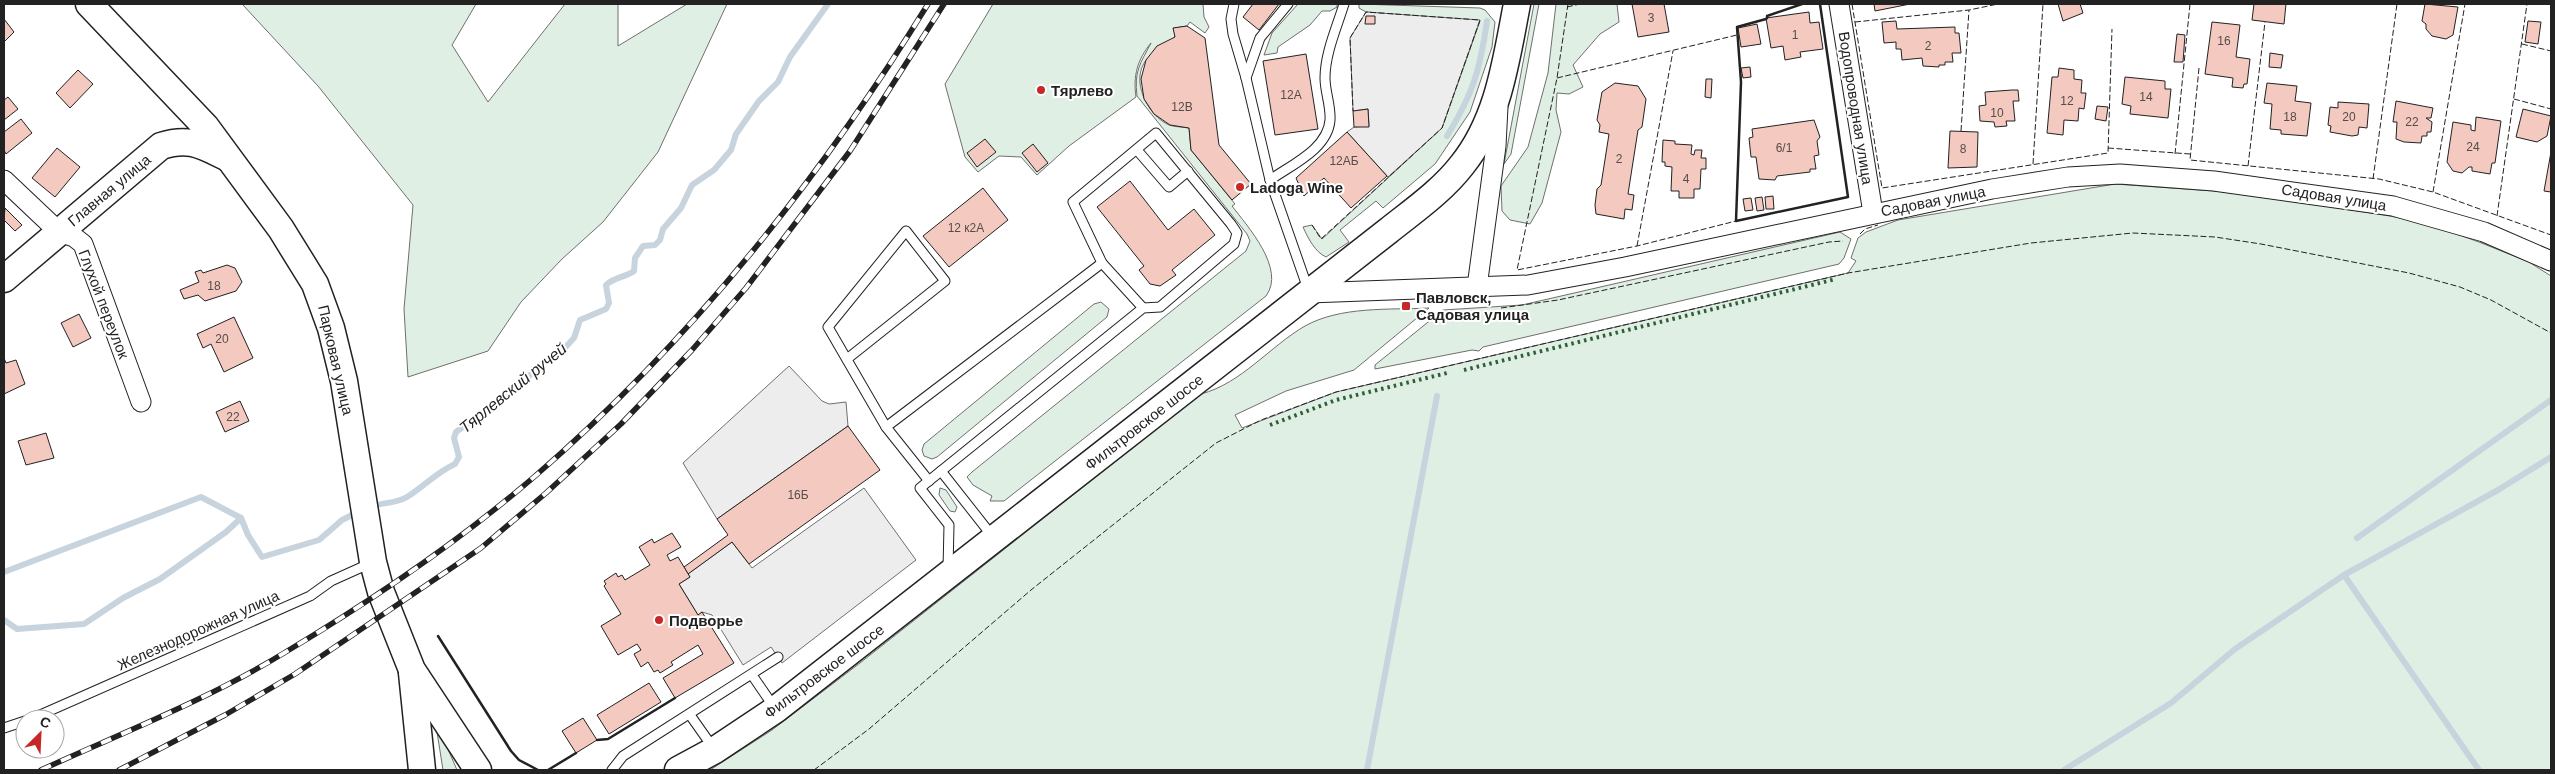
<svg xmlns="http://www.w3.org/2000/svg" width="2555" height="774" font-family="Helvetica,sans-serif">
	<style>
		.green { fill: #e0efe3; stroke: #6f6f6f }
		.parking { fill: #ededed; stroke: #6f6f6f }
		.lines { fill: none; stroke-linecap: round; stroke-linejoin: round }
		.stream { stroke: #c7d3dd; stroke-width: 6 }
		.building { fill: #f3c9c0; stroke: #222 }
		.lane-casing { stroke: #222; stroke-width: 11 }
		.street-casing { stroke: #222; stroke-width: 21 }
		.secondary-casing { stroke: #222; stroke-width: 29 }
		.lane { stroke: #fff; stroke-width: 9 }
		.street { stroke: #fff; stroke-width: 19 }
		.secondary { stroke: #fff; stroke-width: 26 }
		.rail-casing { stroke: #222; stroke-width: 5.5 }
		.rail { stroke: #fff; stroke-width: 4; stroke-dasharray: 11; stroke-linecap: butt }
		.hedge { stroke: #2f5e38; stroke-width: 4; stroke-dasharray: 2.5 4; stroke-linecap: butt }
		.fence { stroke: #222; stroke-width: 1; stroke-dasharray: 6 2.5; stroke-linecap: butt }
		.wall { stroke: #222; stroke-width: 2.5 }
		.poi-dot { fill: #c62828; stroke: #fff; stroke-width: 2 }
		.labels { text-anchor: middle; dominant-baseline: central; stroke-width: 4; stroke-linejoin: round; paint-order: stroke }
		.number-label { font-size: 12px; fill: #564c4a }
		.poi-label { font-size: 15px; font-weight: bold; fill: #222; stroke: #fff; text-anchor: start }
		.street-label { font-size: 15px; fill: #222; stroke: #fff }
		.water-label { font-size: 16px; font-style: italic; fill: #222; stroke: #fff }
	</style>
	<rect width="100%" height="100%" fill="#fff"/>
	<g class="green">
		<polygon points="242,4 476,4 452,45 488,102 565,4 618,4 618,46 687,4 727,4 658,152 603,222 562,259 521,302 488,351 408,377 404,309 413,205 318,86"/>
		<path d="M993 4H1203L1204 17 1209 27 1205 33 1190 22 1187 26 1174 28 1175 37C1166 44 1155 51 1147 59 1129 80 1148 116 1169 125 1175 127 1183 127 1189 128L1191 150 1235 204 1232 206C1248 227 1286 269 1266 296L1004 501H990L992 496 973 485 967 477 972 472 1246 251 1250 241 1247 234 1137 96C1134 71 1140 64 1151 43 1137 60 1133 76 1136 97L1069 146 1037 175 1021 157 999 156 978 172 965 157 945 84Z"/>
		<polygon points="1298,4 1337,4 1337,7 1330,11 1322,11 1310,25 1278,47 1277,53 1264,55 1272,33"/>
		<path d="M1359 4 1480 8 1485 10 1495 22 1492 47 1470 112 1435 164 1383 208 1376 201 1340 230 1349 242 1326 257C1315 252 1308 238 1303 227L1312 225 1322 239 1442 128 1480 21 1366 12 1359 8Z"/>
		<polygon points="1534,4 1539,4 1511,154 1504,164"/>
		<polygon points="1556,4 1617,4 1619,22 1600,34 1573,65 1583,87 1569,94 1557,93 1556,110 1561,132 1542,203 1530,224 1510,220 1502,211 1501,186 1528,147 1548,73"/>
		<path d="M2115 184 2242 193 2390 216 2428 224 2479 242 2529 262 2551 276V770H710L772 730 860 663 1201 394C1242 383 1269 347 1305 326 1341 306 1389 310 1429 308L1354 370 1286 391 1235 415 1242 428 1336 392 1848 273 1856 261 1851 258 1858 238 1866 232 1898 220Z"/>
		<polygon points="1840,232 1851,239 1844,258 1839,264 1483,347 1479,351 1472,350 1375,369 1375,365 1443,310 1522,305"/>
		<polygon points="1101,302 1109,309 1107,317 937,457 932,459 924,456 922,450 924,444 1094,304"/>
		<polygon points="940,488 946,490 957,507 955,512 950,511 939,495"/>
		<polygon points="435,719 457,770 443,770"/>
	</g>
	<g class="parking">
		<polygon points="1366,12 1480,20 1442,128 1388,177 1347,132 1354,127 1369,126 1368,109 1353,111 1350,38"/>
		<polygon points="789,366 822,401 829,404 846,402 848,426 717,519 683,463"/>
		<polygon points="864,488 916,560 782,663 771,647 743,665 712,615 702,612 698,615 679,584 690,577 688,574 732,542 752,568"/>
	</g>
	<g class="lines">
		<g class="stream">
			<path d="M1447 136C1473 94 1480 70 1487 21"/>
			<path d="M370 507C383 502 395 504 407 497 423 487 437 472 455 464L459 457 454 438 456 432 513 390 546 361 562 351 574 338 580 320 606 309 609 303 606 285C614 277 624 278 634 271L635 258 643 246 655 245 660 240 663 229 681 208 692 185 714 170 731 150 736 134 759 101 778 82 790 57 828 4"/>
			<polyline points="2357,538 2551,400"/>
			<polyline points="4,572 201,497 241,518"/>
			<polyline points="2344,575 2479,770"/>
			<polyline points="4,620 17,629 84,624 123,598 160,579 226,532 241,518 248,535 262,557 319,540 342,520 358,512"/>
			<polyline points="1367,770 1437,396"/>
			<polyline points="2064,770 2171,703 2235,649 2344,575 2498,490 2551,457"/>
		</g>
	</g>
	<g class="building">
		<polygon points="1253,4 1279,4 1259,30 1243,17"/>
		<polygon points="1632,4 1664,4 1669,32 1638,37"/>
		<polygon points="1874,4 1910,4 1875,11"/>
		<polygon points="2058,4 2080,4 2083,13 2063,21"/>
		<polygon points="2254,4 2286,4 2284,24 2252,20"/>
		<polygon points="2425,4 2458,7 2453,35 2446,39 2432,36 2426,29 2426,24 2422,21"/>
		<polygon points="1809,12 1810,23 1819,22 1823,49 1800,52 1801,57 1785,60 1783,46 1771,48 1766,18"/>
		<polygon points="1366,16 1375,16 1375,24 1365,24"/>
		<polygon points="4,19 14,32 4,42"/>
		<polygon points="1896,21 1897,29 1955,27 1955,33 1959,33 1961,53 1952,53 1953,62 1945,62 1945,65 1939,65 1939,67 1923,66 1922,58 1902,60 1901,49 1896,49 1896,42 1884,43 1882,22"/>
		<polygon points="2528,21 2541,22 2538,44 2525,42"/>
		<polygon points="2212,22 2240,25 2236,57 2250,59 2247,84 2244,84 2243,88 2232,87 2233,78 2205,74"/>
		<polygon points="1757,24 1761,44 1741,47 1738,28"/>
		<polygon points="1187,26 1205,38 1219,145 1251,184 1232,200 1191,150 1189,128 1170,125 1154,114 1144,99 1141,79 1146,60 1157,46 1175,37 1173,28"/>
		<polygon points="2177,34 2185,35 2183,62 2174,62"/>
		<polygon points="2270,53 2283,55 2281,68 2269,67"/>
		<polygon points="1306,54 1318,129 1275,135 1263,61"/>
		<polygon points="1750,67 1751,77 1743,78 1741,68"/>
		<polygon points="2059,68 2074,70 2074,79 2082,80 2081,93 2086,93 2084,109 2079,108 2078,121 2064,120 2063,135 2047,133 2052,77 2058,77"/>
		<polygon points="78,70 93,84 70,108 56,93"/>
		<polygon points="2125,77 2165,81 2165,89 2171,89 2168,118 2130,114 2131,106 2122,104"/>
		<polygon points="1706,79 1712,79 1711,98 1705,97"/>
		<polygon points="1615,83 1638,86 1646,99 1642,127 1638,130 1628,194 1634,195 1632,210 1625,209 1624,219 1596,214 1595,205 1597,189 1601,185 1609,134 1599,132 1600,125 1597,120 1602,92"/>
		<polygon points="2267,83 2297,86 2295,101 2311,103 2307,136 2281,134 2281,130 2270,129 2272,104 2264,103"/>
		<polygon points="2012,90 2018,90 2019,101 2013,101 2015,121 2006,121 2007,126 1995,127 1994,122 1980,121 1979,106 1986,105 1985,92"/>
		<polygon points="8,97 18,109 4,120 4,100"/>
		<polygon points="2396,101 2433,108 2431,118 2426,118 2432,122 2431,132 2427,132 2427,136 2422,136 2421,143 2404,142 2396,139 2397,122 2393,122"/>
		<polygon points="2338,102 2369,104 2367,128 2359,127 2358,135 2352,136 2330,132 2331,126 2328,125 2330,107 2338,108"/>
		<polygon points="2097,106 2108,107 2106,121 2095,119"/>
		<polygon points="1368,109 1369,127 1354,127 1353,111"/>
		<polygon points="2523,109 2551,116 2547,136 2537,142 2516,137"/>
		<polygon points="2476,117 2501,121 2495,163 2492,163 2490,174 2472,171 2472,167 2469,167 2462,173 2453,171 2447,162 2453,122 2471,125 2471,130 2475,131"/>
		<polygon points="21,119 32,133 6,154 4,150 4,132"/>
		<polygon points="1814,120 1820,137 1817,141 1819,155 1814,156 1816,169 1810,169 1810,172 1777,176 1775,180 1759,179 1756,157 1751,157 1749,138 1753,137 1752,129"/>
		<polygon points="1950,131 1978,132 1977,167 1948,168"/>
		<polygon points="1347,132 1387,176 1351,208 1324,178 1304,196 1296,178"/>
		<polygon points="985,139 996,152 977,167 967,153"/>
		<polygon points="1663,140 1675,141 1675,144 1692,145 1691,154 1694,155 1695,150 1702,150 1701,158 1706,158 1706,169 1701,169 1700,189 1694,189 1694,198 1679,198 1679,191 1671,191 1672,167 1665,166 1665,162 1662,162"/>
		<polygon points="1033,144 1048,163 1037,172 1022,153"/>
		<polygon points="57,148 80,167 55,197 32,178"/>
		<polygon points="2551,152 2551,192 2544,191"/>
		<polygon points="1130,181 1168,230 1194,209 1215,235 1172,270 1176,275 1160,286 1150,284 1139,270 1144,266 1097,207"/>
		<polygon points="983,188 1008,220 949,267 923,236"/>
		<polygon points="1773,196 1774,209 1766,209 1765,197"/>
		<polygon points="1762,197 1764,210 1757,211 1755,198"/>
		<polygon points="1751,198 1753,210 1745,211 1743,199"/>
		<polygon points="5,208 22,225 15,231 4,220"/>
		<polygon points="227,265 235,268 242,282 236,291 205,301 198,295 184,299 180,290 199,282 195,272 201,270 203,273"/>
		<polygon points="79,314 91,338 73,347 61,323"/>
		<polygon points="234,317 253,358 224,372 211,344 203,348 197,334"/>
		<polygon points="4,358 6,363 16,360 25,384 4,394"/>
		<polygon points="240,401 249,421 225,432 216,412"/>
		<polygon points="848,426 880,470 749,564 732,542 688,574 684,567 728,535 717,519"/>
		<polygon points="46,433 54,458 26,465 18,441"/>
		<polygon points="672,533 681,547 667,555 670,561 678,557 690,577 679,584 698,615 702,612 734,663 675,698 663,678 703,654 698,645 671,662 673,665 660,673 658,670 654,672 648,662 641,667 634,654 641,650 637,644 618,655 601,626 621,614 604,586 606,584 604,581 616,573 618,577 622,575 625,580 650,565 639,547 652,539 654,543"/>
		<polygon points="649,683 661,702 609,734 597,715"/>
		<polygon points="583,718 597,740 576,753 562,731"/>
	</g>
	<g class="lines">
		<defs>
			<g id="lane">
				<polyline points="1234,4 1231,19 1233,34 1246,78 1270,180 1308,289"/>
				<polyline points="1246,78 1260,38 1288,4"/>
				<polyline points="1137,150 1169,187 1188,171"/>
				<path d="M1270 180C1291 165 1328 149 1330 120 1331 106 1325 92 1325 78 1325 53 1337 27 1344 4"/>
				<polyline points="847,359 945,281 906,231 828,327 886,427"/>
				<polyline points="941,471 993,537"/>
				<polyline points="929,481 886,427 1102,263"/>
				<polyline points="948,569 949,525 920,488 1143,308 1102,263 1073,202 1156,133 1231,224 1237,233 1234,244 1160,307 1143,308"/>
				<polyline points="752,675 774,707"/>
				<polyline points="690,715 714,749"/>
				<polyline points="31,719 310,596 331,581 371,563"/>
				<polyline points="4,728 25,721"/>
				<polyline points="612,770 623,756 778,657"/>
			</g>
			<g id="street">
				<polyline points="1839,4 1873,213"/>
				<polyline points="4,180 59,232 74,237 83,244 141,402"/>
				<polyline points="1477,287 1496,146 1498,107"/>
				<polyline points="1309,293 1528,285 1625,267 1992,189 2068,177 2120,174 2214,181 2393,206 2484,232 2551,261"/>
			</g>
			<g id="secondary">
				<polyline points="89,4 206,127 281,229 315,284 331,328 344,381 373,562 381,592 412,670 478,770"/>
				<path d="M4 279 161 146C189 137 201 145 226 157"/>
				<polyline points="412,673 422,770"/>
				<path d="M678 770 715 750 775 710 1388 231C1413 211 1442 191 1462 165 1499 119 1506 60 1517 4"/>
			</g>
		</defs>
		<use href="#lane" class="lane-casing"/>
		<use href="#street" class="street-casing"/>
		<use href="#secondary" class="secondary-casing"/>
		<use href="#lane" class="lane"/>
		<use href="#street" class="street"/>
		<use href="#secondary" class="secondary"/>
		<defs>
			<g id="rail">
				<path d="M41 770C122 733 207 700 284 653 371 601 457 543 534 477 690 342 820 179 928 4"/>
				<polyline points="119,770 225,715 295,674 481,548 546,493 621,424 692,350 746,288 850,151 944,4"/>
			</g>
		</defs>
		<use href="#rail" class="rail-casing"/>
		<use href="#rail" class="rail"/>
		<g class="hedge">
			<polyline points="1464,370 1836,279"/>
			<polyline points="1270,425 1336,400 1447,373"/>
		</g>
		<g class="fence">
			<polyline points="1568,4 1557,78 1517,270 1637,246 1736,221"/>
			<polyline points="1852,4 1882,188 2108,153 2112,29"/>
			<polyline points="1567,7 1580,4"/>
			<polyline points="1855,22 1969,10 1998,4"/>
			<polyline points="2522,44 2551,51"/>
			<polyline points="2199,68 2190,160 2379,179 2433,192 2551,235"/>
			<polyline points="1557,78 1737,35"/>
			<polyline points="2514,99 2551,109"/>
			<polyline points="1961,131 1969,10"/>
			<polyline points="2108,148 2190,154"/>
			<polyline points="2175,154 2190,4"/>
			<polyline points="2033,164 2043,4"/>
			<polyline points="2248,166 2265,22"/>
			<polyline points="2373,179 2397,4"/>
			<polyline points="2433,192 2465,4"/>
			<polyline points="2497,216 2527,4"/>
			<polyline points="1312,225 1321,239 1442,128 1480,20 1366,12 1350,38 1353,111"/>
			<polyline points="1860,234 1865,229 1878,225"/>
			<polyline points="1637,246 1673,51"/>
			<polyline points="1501,308 1558,300 1829,242 1843,241"/>
			<polyline points="814,770 869,729 1031,590 1216,443 1261,420 1336,392 1848,273 2031,243 2133,233 2215,237 2261,244 2409,273 2460,287 2491,300 2551,333"/>
		</g>
		<g class="wall">
			<polyline points="1767,18 1767,16 1802,4"/>
			<polyline points="1766,19 1737,27 1741,82 1736,221 1848,197 1820,4"/>
			<polyline points="438,636 511,751 519,760 538,770"/>
			<polyline points="597,740 608,739 675,698"/>
			<polyline points="548,770 576,753"/>
		</g>
	</g>
	<g class="poi-dot">
		<circle cx="1041" cy="90" r="5"/>
		<circle cx="1240" cy="187" r="5"/>
		<rect x="1401" y="301" width="10" height="10" rx="2.5"/>
		<circle cx="659" cy="620" r="5"/>
	</g>
	<g class="labels">
		<g class="number-label">
			<text x="1651" y="18">3</text>
			<text x="1795" y="35">1</text>
			<text x="2224" y="41">16</text>
			<text x="1928" y="46">2</text>
			<text x="1291" y="95">12А</text>
			<text x="2146" y="97">14</text>
			<text x="2067" y="101">12</text>
			<text x="1182" y="107">12В</text>
			<text x="1997" y="113">10</text>
			<text x="2290" y="117">18</text>
			<text x="2349" y="117">20</text>
			<text x="2412" y="122">22</text>
			<text x="2473" y="147">24</text>
			<text x="1784" y="148">6/1</text>
			<text x="1963" y="149">8</text>
			<text x="1619" y="159">2</text>
			<text x="1344" y="161">12АБ</text>
			<text x="1686" y="179">4</text>
			<text x="966" y="228">12 к2А</text>
			<text x="214" y="286">18</text>
			<text x="222" y="339">20</text>
			<text x="233" y="417">22</text>
			<text x="798" y="495">16Б</text>
		</g>
		<g class="poi-label">
			<text x="1051" y="90">Тярлево</text>
			<text x="1250" y="187">Ladoga Wine</text>
			<text x="1416" y="297">Павловск,<tspan x="1416" dy="17">Садовая улица</tspan></text>
			<text x="669" y="620">Подворье</text>
		</g>
		<g class="street-label">
			<text transform="translate(1856 108) rotate(81)">Водопроводная улица</text>
			<text transform="translate(109 190) rotate(-40)">Главная улица</text>
			<text transform="translate(2334 197) rotate(9)">Садовая улица</text>
			<text transform="translate(1933 201) rotate(-11)">Садовая улица</text>
			<text transform="translate(104 304) rotate(69)">Глухой переулок</text>
			<text transform="translate(336 360) rotate(77)">Парковая улица</text>
			<text transform="translate(1144 422) rotate(-38)">Фильтровское шоссе</text>
			<text transform="translate(198 630) rotate(-24)">Железнодорожная улица</text>
			<text transform="translate(824 671) rotate(-37)">Фильтровское шоссе</text>
		</g>
		<g class="water-label">
			<text transform="translate(513 388) rotate(-39)">Тярлевский ручей</text>
		</g>
	</g>
	<rect width="2555" height="774" fill="none" stroke="#222222" stroke-width="10"/>
	<g transform="translate(40 734) rotate(24)"><circle r="24" fill="#ffffff" stroke="#a7a7a7"/>
	<path d="M0-4L9 19L0 12L-9 19Z" fill="#c62828"/>
	<text y="-8" font-size="14" font-weight="bold" text-anchor="middle" fill="#222222">С</text>
	</g>
</svg>
